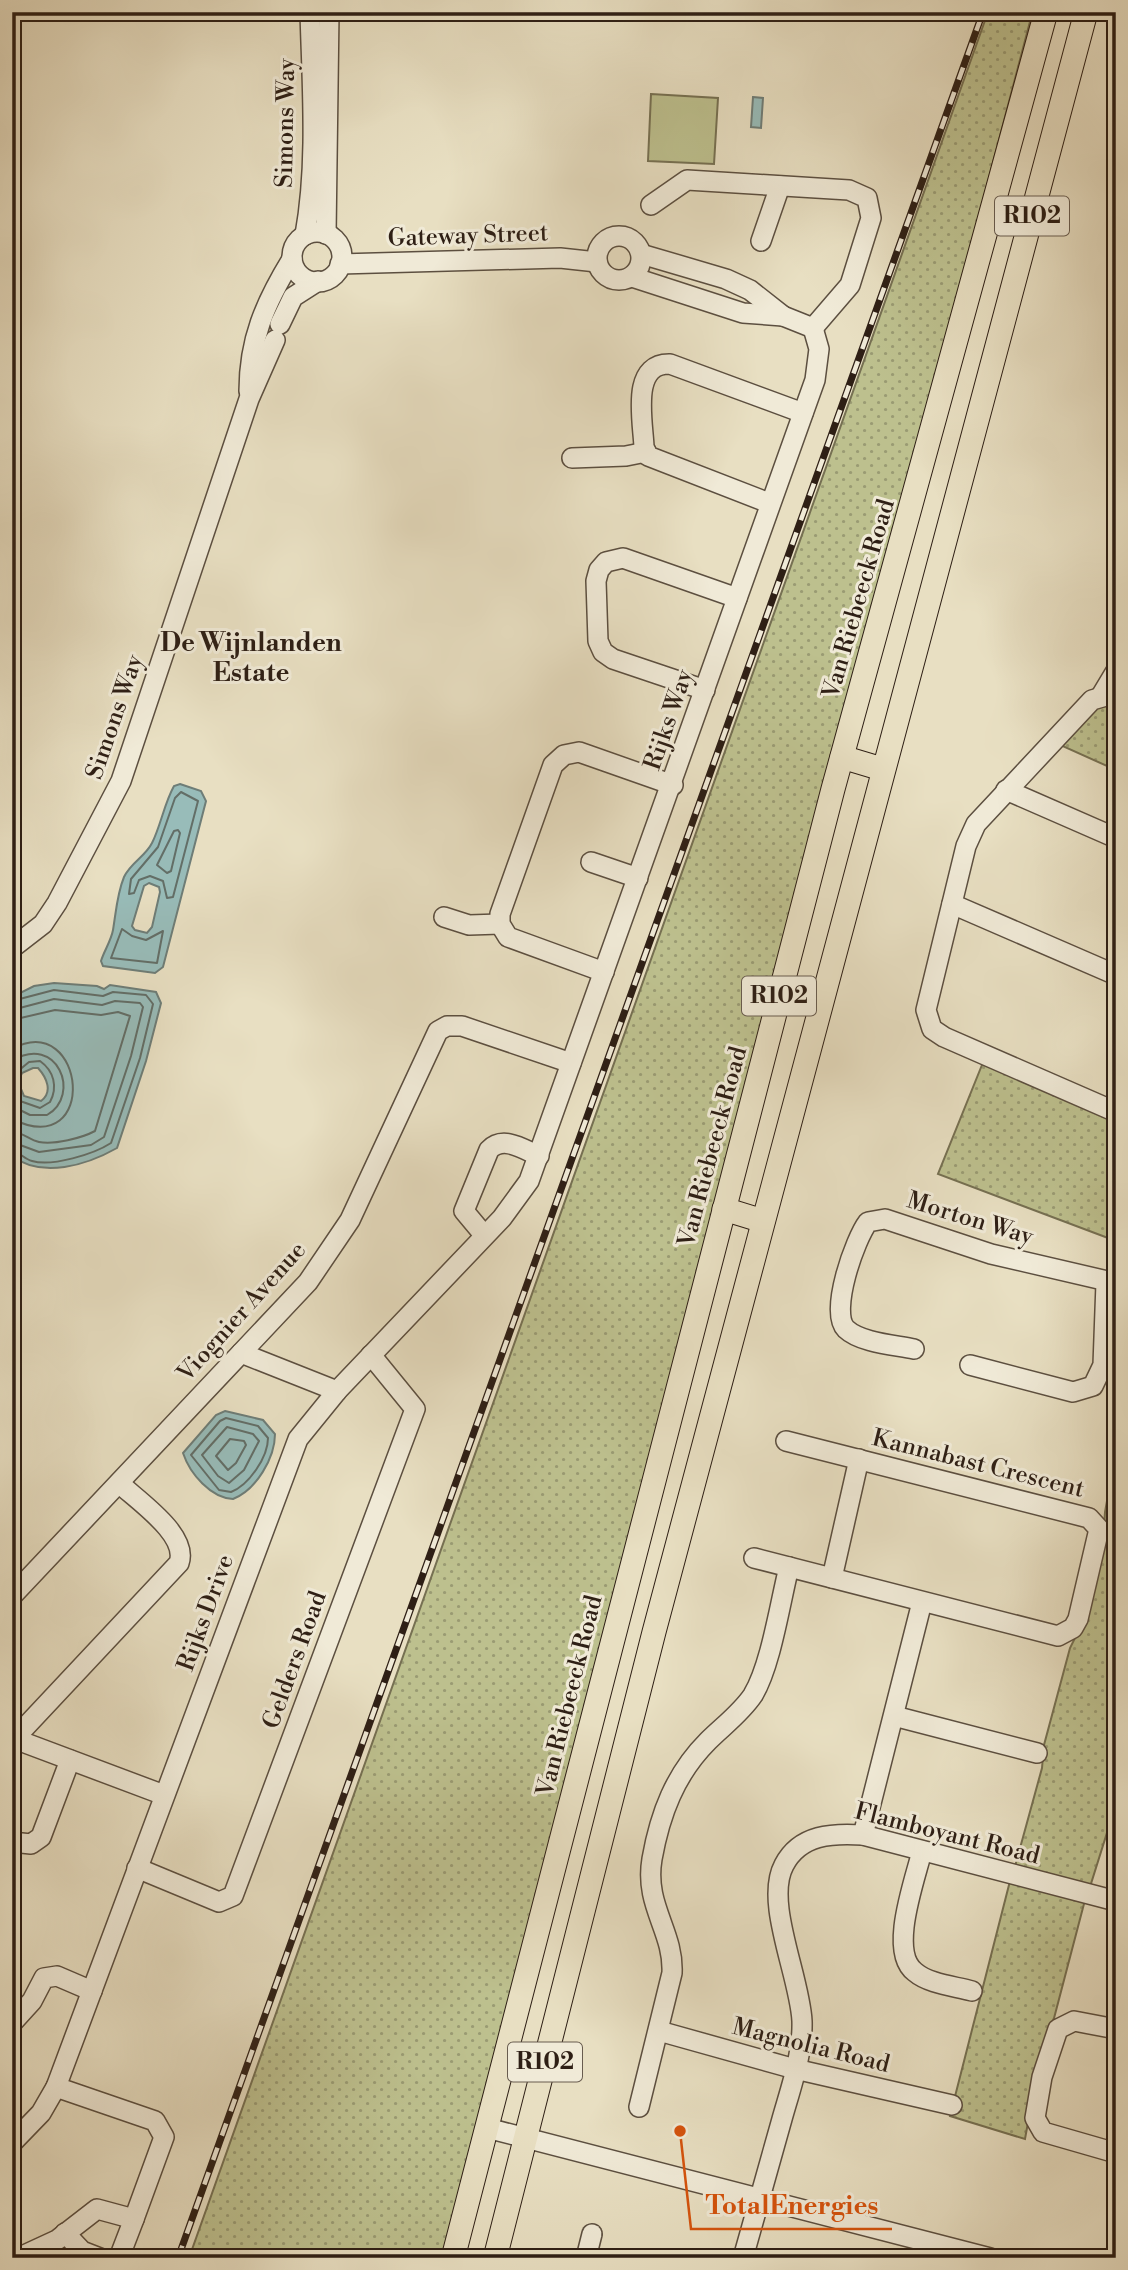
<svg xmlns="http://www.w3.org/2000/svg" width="1128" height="2270" font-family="'Libre Bodoni',serif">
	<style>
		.grass { fill: url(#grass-dots); stroke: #767052; stroke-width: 2 }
		.park { fill: #bdc08e; stroke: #767052; stroke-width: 2 }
		.water { fill: #98bcb9; stroke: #6e7d77; stroke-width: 2; fill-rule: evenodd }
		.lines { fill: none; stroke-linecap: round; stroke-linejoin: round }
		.shore { stroke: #636e67; stroke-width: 2 }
		.minor-casing { stroke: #5c4f40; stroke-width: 22 }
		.major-casing { stroke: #2e1f15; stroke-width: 25 }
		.minor { stroke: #f0ead7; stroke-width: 19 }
		.major { stroke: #e8dfc2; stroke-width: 23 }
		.rail-casing { stroke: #2e1f15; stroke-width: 7 }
		.rail { stroke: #f0ead7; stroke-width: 4.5; stroke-dasharray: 13; stroke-linecap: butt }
		.labels { text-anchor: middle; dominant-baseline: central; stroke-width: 6; stroke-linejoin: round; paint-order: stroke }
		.shield { fill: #f0ead7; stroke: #685c4f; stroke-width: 2 }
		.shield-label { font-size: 23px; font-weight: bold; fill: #2e1f15 }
		.street-label { font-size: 24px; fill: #2e1f15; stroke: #f0ead7 }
		.neighbourhood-label { font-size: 26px; font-weight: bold; fill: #2e1f15; stroke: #f0ead7 }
		.leader { fill: none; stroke: #d5530d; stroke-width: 2.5 }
		.callout-dot { fill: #d5530d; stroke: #f0ead7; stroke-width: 2.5 }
		.callout-label { font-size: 26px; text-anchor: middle; font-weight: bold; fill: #d5530d; stroke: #f0ead7; stroke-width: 6; stroke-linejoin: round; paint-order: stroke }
	</style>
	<defs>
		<pattern id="grass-dots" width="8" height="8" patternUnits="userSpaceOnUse" patternTransform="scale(1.75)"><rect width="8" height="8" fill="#bdc08e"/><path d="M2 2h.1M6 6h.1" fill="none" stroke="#9a9b73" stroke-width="1.8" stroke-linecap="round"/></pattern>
	</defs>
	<rect width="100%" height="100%" fill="#e8dfc2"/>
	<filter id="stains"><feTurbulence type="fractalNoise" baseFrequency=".00286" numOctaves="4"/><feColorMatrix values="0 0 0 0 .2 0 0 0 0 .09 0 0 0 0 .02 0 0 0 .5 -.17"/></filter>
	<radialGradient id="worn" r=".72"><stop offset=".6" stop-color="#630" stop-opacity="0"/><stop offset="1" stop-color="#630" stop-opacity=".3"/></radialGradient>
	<g class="grass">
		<polygon points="988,12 1032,14 443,2258 189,2258"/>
		<polygon points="1095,706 1116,706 1116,770 1058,744"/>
		<polygon points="984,1060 1116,1119 1116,1241 938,1174"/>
		<polygon points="1116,1295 1116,1804 1089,1890 1014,1870 1042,1768 1044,1745 1070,1648 1083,1622 1103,1542 1105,1512 1114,1462 1112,1401 1107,1375"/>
		<polygon points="1010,1881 1085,1900 1031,2106 1025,2139 950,2116"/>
	</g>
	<polygon class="park" points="651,94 718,98 714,164 648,161"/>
	<g class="water">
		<polygon points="753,97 763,98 761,128 751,127"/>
		<path d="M180 784 201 791 206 801 163 967 155 973 103 966 101 961C104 951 111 941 113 930 116 912 117 894 124 877 131 862 145 857 152 843 161 825 164 804 174 786ZM149 883 159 887 160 892 152 927 147 933 135 930 132 926 144 886Z"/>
		<path d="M54 983 97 986 104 989 110 985 156 992 161 1003 146 1061 117 1148C87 1165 42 1179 12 1156V997L34 986ZM33 1068H38C47 1078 53 1092 41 1101L24 1096 18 1082 22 1073Z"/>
		<path d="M225 1411 263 1420 275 1434C275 1458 256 1490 233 1499 211 1498 190 1474 183 1453L216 1415Z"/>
	</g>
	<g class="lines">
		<g class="shore">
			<polygon points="181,792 198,801 173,897 167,898 163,881 150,876 139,880 134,893 129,894 131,879 158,847 175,798"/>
			<polygon points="178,830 180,833 171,871 167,873 157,865 174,831"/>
			<polygon points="122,929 132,936 146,940 163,931 157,963 111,958"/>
			<path d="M12 1001 54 990 103 996 113 992 146 995 153 1004 140 1058 111 1143C94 1154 52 1167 32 1161 24 1159 20 1152 12 1151"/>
			<polyline points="12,1010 54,999 102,1005 115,1001 140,1003 143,1007 131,1056 104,1137 91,1145 39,1152 12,1142"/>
			<path d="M12 1020 55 1010 101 1015 118 1012 130 1016 95 1131C82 1138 54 1145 39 1142 29 1140 23 1132 12 1132"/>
			<path d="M12 1049C86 1009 100 1162 12 1119"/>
			<path d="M12 1061C57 1033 82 1095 47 1115H30L12 1106"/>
			<path d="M12 1076 29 1062 40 1061C54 1071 58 1087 50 1102L40 1108 20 1101 12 1088"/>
			<path d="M226 1418 258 1426 268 1438C268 1457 249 1485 231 1492L219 1490 191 1455 220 1421Z"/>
			<polygon points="227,1427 253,1434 259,1441 244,1470 229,1483 218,1476 202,1455"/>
			<polygon points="230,1439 244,1441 246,1445 236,1463 228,1470 216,1456"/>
		</g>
		<defs>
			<g id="minor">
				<polyline points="651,205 687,180 849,190 867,198 871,218 850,285 813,328"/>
				<circle cx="317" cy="257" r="25"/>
				<polyline points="326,234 329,12"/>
				<path d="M305 235C318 163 312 85 310 12"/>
				<circle cx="619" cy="258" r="22"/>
				<polyline points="761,241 780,186"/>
				<polyline points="641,254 726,279 750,290 783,316 813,328"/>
				<polyline points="340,264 560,258 597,262"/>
				<polyline points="632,277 743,313 783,316"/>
				<polyline points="280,324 293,297 318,281"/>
				<path d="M249 391C249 340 265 303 292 259"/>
				<polyline points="572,458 626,456 646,452"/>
				<path d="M769 503 648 456 644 447C643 421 630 363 670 364L803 413"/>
				<polyline points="705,690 613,659 603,652 598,641 596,581 599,570 606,562 623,558 737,598"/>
				<polyline points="1101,696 1116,671"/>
				<polyline points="1116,699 1106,696 1092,700 976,824 966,846 926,1010 932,1029 944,1037 1116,1112"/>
				<polyline points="1006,790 1116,838"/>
				<polyline points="591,862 638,878"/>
				<polyline points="952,904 1116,975"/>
				<polyline points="444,917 469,925 500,924"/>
				<polyline points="12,948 43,924 57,903 121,781 249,399 275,340"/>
				<polyline points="604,972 508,937 500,924 500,914 553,765 564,755 579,752 673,785"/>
				<path d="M484 1235 464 1211 489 1150C503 1135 523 1149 539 1156"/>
				<path d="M914 1349C895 1345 861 1343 846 1329 829 1312 855 1239 868 1222L885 1219 991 1254 1116 1283"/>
				<polyline points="241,1353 337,1391"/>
				<polyline points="970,1365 1073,1392 1093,1386 1103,1365 1106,1283"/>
				<polyline points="754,1558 1058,1636 1073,1628 1078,1619 1099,1529 1089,1518 786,1441"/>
				<polyline points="832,1578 859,1459"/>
				<polyline points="12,1596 308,1282 350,1220 438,1031 447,1026 462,1026 571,1063"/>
				<polyline points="894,1716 1037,1753"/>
				<polyline points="12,1738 164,1795"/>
				<path d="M14 1739 179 1563C189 1535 138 1501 119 1483"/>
				<polyline points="863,1835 922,1602"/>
				<polyline points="12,1842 31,1844 41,1837 70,1760"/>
				<path d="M922 1851C915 1880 888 1952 915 1972 929 1984 954 1986 972 1991"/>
				<polyline points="137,1868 219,1902 233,1896 415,1409 371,1355"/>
				<polyline points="12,2023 32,2001 44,1978 57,1976 92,1991"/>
				<polyline points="1116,2029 1074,2021 1058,2029 1042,2077 1035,2118 1043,2132 1116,2153"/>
				<polyline points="659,2031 795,2069 952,2105"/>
				<path d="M639 2107 672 1973C674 1931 644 1906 652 1859 660 1814 675 1774 708 1741 723 1726 741 1713 753 1695 771 1665 780 1603 789 1567"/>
				<polyline points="487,2128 990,2258"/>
				<polyline points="12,2143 41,2113 56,2087 298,1439 337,1391 502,1218 529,1181 815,380 819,349 813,328"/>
				<polyline points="65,2233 82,2251 100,2258"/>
				<polyline points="18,2258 57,2240 97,2209 134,2219 164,2137 155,2121 56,2087"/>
				<polyline points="119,2258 134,2219"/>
				<polyline points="586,2258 592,2234"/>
				<path d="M743 2258C756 2212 769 2165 782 2119 791 2087 803 2054 802 2021 800 1977 764 1902 784 1865 800 1834 833 1833 863 1835L1116 1901"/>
			</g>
			<g id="major">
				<polyline points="842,757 882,769"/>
				<polyline points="724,1209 763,1221"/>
				<polyline points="453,2258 833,789 1046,12"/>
				<polyline points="495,2258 654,1632 1086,12"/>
			</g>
		</defs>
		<use href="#minor" class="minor-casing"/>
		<use href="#major" class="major-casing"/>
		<use href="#minor" class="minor"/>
		<use href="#major" class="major"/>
		<defs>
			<polyline id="rail" points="178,2258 983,12"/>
		</defs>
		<use href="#rail" class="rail-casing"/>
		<use href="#rail" class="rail"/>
	</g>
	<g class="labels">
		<g class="shield">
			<rect x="995" y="196.5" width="74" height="39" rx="5"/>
			<rect x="742" y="976.5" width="74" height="39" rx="5"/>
			<rect x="508" y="2042.5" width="74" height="39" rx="5"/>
		</g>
		<g class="shield-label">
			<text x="1032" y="216">R102</text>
			<text x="779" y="996">R102</text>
			<text x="545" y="2062">R102</text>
		</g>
		<g class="street-label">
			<text transform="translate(286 123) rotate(-89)">Simons Way</text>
			<text transform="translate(468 236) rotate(-2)">Gateway Street</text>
			<text transform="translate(859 599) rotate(-74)">Van Riebeeck Road</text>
			<text transform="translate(115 717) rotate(-71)">Simons Way</text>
			<text transform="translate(669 720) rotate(-71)">Rijks Way</text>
			<text transform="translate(713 1147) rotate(-75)">Van Riebeeck Road</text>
			<text transform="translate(970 1219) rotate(17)">Morton Way</text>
			<text transform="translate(242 1312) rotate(-48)">Viognier Avenue</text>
			<text transform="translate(978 1464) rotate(14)">Kannabast Crescent</text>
			<text transform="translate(206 1613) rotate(-70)">Rijks Drive</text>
			<text transform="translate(295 1660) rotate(-70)">Gelders Road</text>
			<text transform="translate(570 1696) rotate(-76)">Van Riebeeck Road</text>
			<text transform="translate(947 1834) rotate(14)">Flamboyant Road</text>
			<text transform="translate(811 2046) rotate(14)">Magnolia Road</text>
		</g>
		<g class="neighbourhood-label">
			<text x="251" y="643">De Wijnlanden<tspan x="251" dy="30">Estate</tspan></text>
		</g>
	</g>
	<path class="leader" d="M680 2131L691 2229H892"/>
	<circle class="callout-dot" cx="680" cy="2131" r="7"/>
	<g class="callout-label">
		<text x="792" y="2214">TotalEnergies</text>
	</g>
	<rect width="1128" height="2270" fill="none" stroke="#e8dfc2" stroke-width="42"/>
	<rect x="14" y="14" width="1100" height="2242" fill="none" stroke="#2e1f15" stroke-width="3.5"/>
	<rect x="21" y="21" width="1086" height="2228" fill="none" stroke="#2e1f15" stroke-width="2"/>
	<rect width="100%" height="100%" filter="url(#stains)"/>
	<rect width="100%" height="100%" fill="url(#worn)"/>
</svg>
